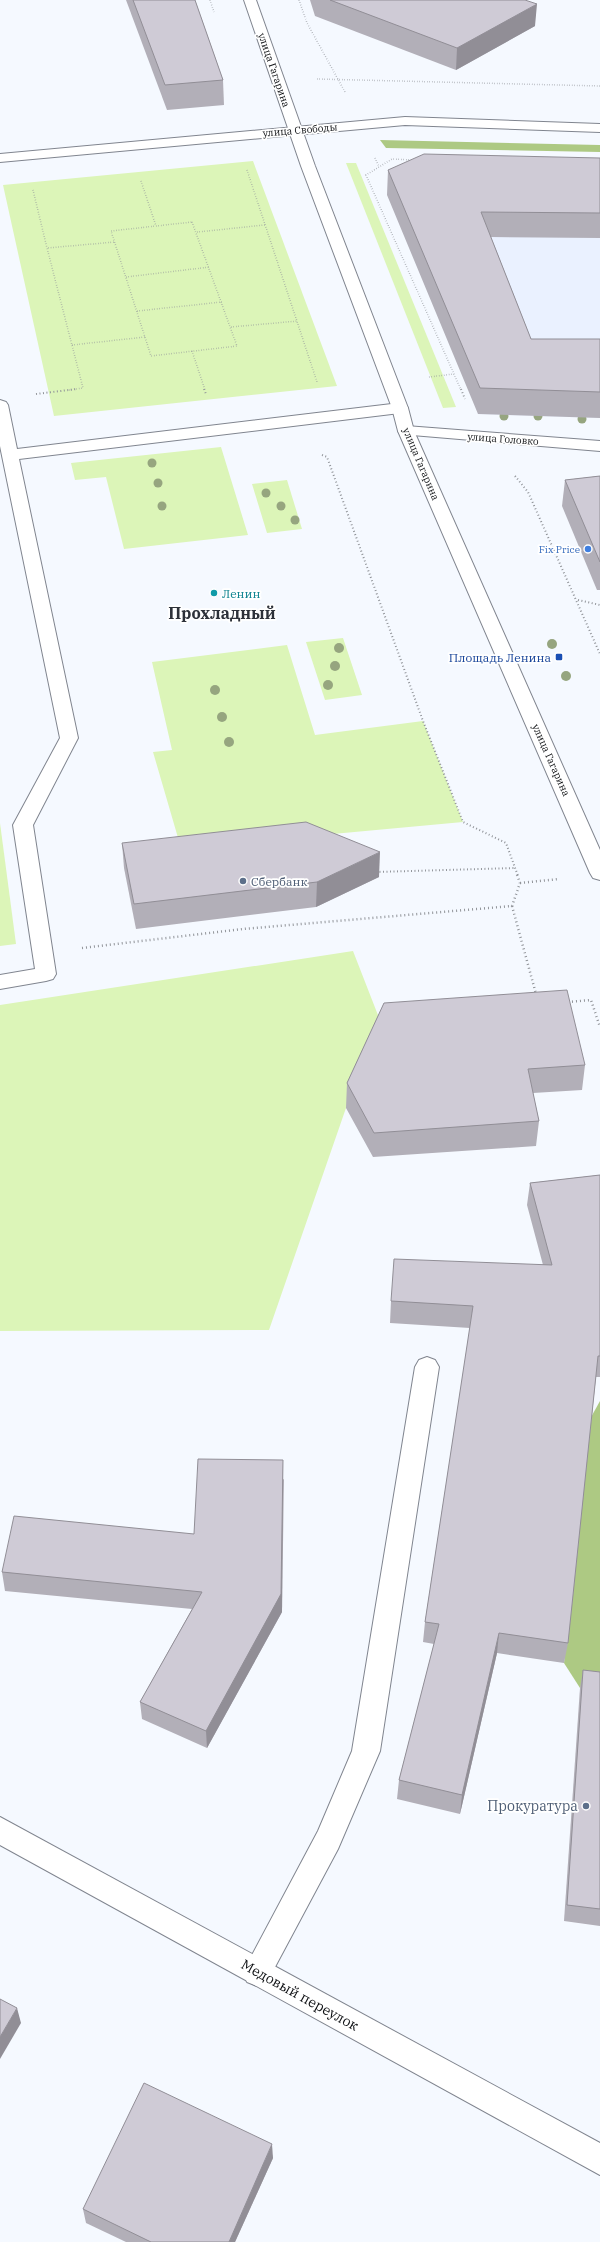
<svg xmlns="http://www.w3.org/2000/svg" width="600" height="2242" font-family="'IBM Plex Serif',serif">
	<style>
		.built { fill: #eaf1ff }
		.green { fill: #dcf5b8 }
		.forest { fill: #adc983 }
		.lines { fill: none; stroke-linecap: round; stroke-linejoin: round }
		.service-casing { stroke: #80858f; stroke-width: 2 }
		.minor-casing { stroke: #80858f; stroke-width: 2 }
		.tertiary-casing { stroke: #80858f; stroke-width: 2 }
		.secondary-casing { stroke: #80858f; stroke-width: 2 }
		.path-far2 { stroke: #919499; stroke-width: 1.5; stroke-dasharray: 0.5 2; stroke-linecap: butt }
		.path-far1 { stroke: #919499; stroke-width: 2; stroke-dasharray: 1 2.5; stroke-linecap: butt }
		.path { stroke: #919499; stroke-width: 2.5; stroke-dasharray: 1 3; stroke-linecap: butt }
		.service { fill: #fff; fill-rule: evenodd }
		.minor { fill: #fff; fill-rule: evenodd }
		.tertiary { fill: #fff; fill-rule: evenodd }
		.secondary { fill: #fff; fill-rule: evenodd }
		.tree { fill: #96a57f }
		.wall { fill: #b2afb8 }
		.shaded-wall { fill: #918e96 }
		.building { fill: #cfcbd6; stroke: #918e96 }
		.shop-dot { fill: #3f7fe0; stroke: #fff; stroke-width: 1.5 }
		.culture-dot { fill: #0f9aa8; stroke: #fff; stroke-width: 1.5 }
		.transit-dot { fill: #1a4fb4; stroke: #fff; stroke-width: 1.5 }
		.service-dot { fill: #5c6f8a; stroke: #fff; stroke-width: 1.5 }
		.labels { text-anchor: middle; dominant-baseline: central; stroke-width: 3.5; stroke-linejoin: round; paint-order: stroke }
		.far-street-label { font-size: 10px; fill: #0c0e11; stroke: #fff }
		.far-shop-label { font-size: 10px; fill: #366cbe; stroke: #fff; text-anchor: end }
		.culture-label { font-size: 12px; fill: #0d838f; stroke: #fff; text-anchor: start }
		.transit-label { font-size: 12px; fill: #164399; stroke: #fff; text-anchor: end }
		.service-label { font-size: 12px; fill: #4e5e75; stroke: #fff; text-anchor: start }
		.near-service-label { font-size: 14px; fill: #4e5e75; stroke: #fff; text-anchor: end }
		.near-street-label { font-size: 14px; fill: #0c0e11; stroke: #fff }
		.district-label { font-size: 16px; font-weight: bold; fill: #2d3139; stroke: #fff }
	</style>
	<rect width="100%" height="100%" fill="#f5f9ff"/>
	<polygon class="built" points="423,178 600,183 600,418 478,414"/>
	<g class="green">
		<polygon points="253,161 337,386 54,416 3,185"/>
		<polygon points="346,163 356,163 456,407 443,408"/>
		<polygon points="221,447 248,535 124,549 106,477 75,480 71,463"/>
		<polygon points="287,480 302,529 267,533 252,484"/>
		<polygon points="343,638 362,695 325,700 306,642"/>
		<polygon points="287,645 315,735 423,721 463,822 181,848 153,752 172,750 152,662"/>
		<polygon points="0,823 16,944 0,946"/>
		<polygon points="353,951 383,1028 346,1108 269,1330 0,1331 0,1005"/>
	</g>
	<g class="forest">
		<polygon points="380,140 600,145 600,152 386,148"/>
		<polygon points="600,1401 600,1691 580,1688 564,1663 590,1419"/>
	</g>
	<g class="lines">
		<defs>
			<g id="service">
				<polygon points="0,400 6,402 8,405 17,449 400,403 406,405 408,408 406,411 400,413 19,459 78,738 33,825 56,974 53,979 46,981 0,989 0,975 35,969 13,825 60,738 0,446"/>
				<polygon points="427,1357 435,1360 439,1367 380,1751 338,1849 267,1982 257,1986 247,1982 243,1972 318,1831 352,1751 415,1367 419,1360"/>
			</g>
			<g id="minor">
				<polygon points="406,426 600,441 600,451 400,434 398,431 400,428"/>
				<polygon points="0,1817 600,2143 600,2175 0,1845"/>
			</g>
			<polygon id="tertiary" points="244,0 256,0 315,166 408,408 414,431 600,850 600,880 593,878 590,873 398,431 392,408 301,166"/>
			<polygon id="secondary" points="405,117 600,124 600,132 405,125 0,162 0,154"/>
		</defs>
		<use href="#service" class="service-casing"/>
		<use href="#minor" class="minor-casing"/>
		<use href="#tertiary" class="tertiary-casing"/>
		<use href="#secondary" class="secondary-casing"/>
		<g class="path-far2">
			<polyline points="210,0 214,12"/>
			<polyline points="299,0 307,23 345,92"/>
			<polyline points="317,79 600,86"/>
			<polyline points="375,158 379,167"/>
			<polyline points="414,160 392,159 366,175 461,390"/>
			<polyline points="247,170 317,382"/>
			<polyline points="141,181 156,226"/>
			<polyline points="33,190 47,248"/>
			<polygon points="192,222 237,346 151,356 111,231"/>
			<polyline points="197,232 265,225"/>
			<polyline points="126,277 210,267"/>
			<polyline points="137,311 222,302"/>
			<polyline points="231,327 298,321"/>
			<polyline points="72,345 145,337"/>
			<polyline points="192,351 205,390"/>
			<polyline points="429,377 454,374"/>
			<polyline points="69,390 83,388 47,248 115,242"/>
		</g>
		<g class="path-far1">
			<polyline points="204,389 206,394"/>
			<polyline points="461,389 465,399"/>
			<polyline points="36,394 77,389"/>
			<polyline points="322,455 327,457 423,721 463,822 506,843 518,876"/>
			<polyline points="515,476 528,492 600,654"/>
			<polyline points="578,600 600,605"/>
			<polyline points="376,872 515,868"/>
		</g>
		<g class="path">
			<polyline points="520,883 559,879"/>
			<polyline points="512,906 536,994"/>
			<polyline points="82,948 243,929 512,906 520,883 517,875"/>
			<polyline points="568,1002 591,1000 600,1027"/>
		</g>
		<use href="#service" class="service"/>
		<use href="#minor" class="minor"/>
		<use href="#tertiary" class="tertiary"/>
		<use href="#secondary" class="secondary"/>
	</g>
	<g class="tree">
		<circle cx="504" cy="416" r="4.5"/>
		<circle cx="538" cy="416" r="4.5"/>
		<circle cx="582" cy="419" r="4.5"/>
		<circle cx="152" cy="463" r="4.5"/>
		<circle cx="158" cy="483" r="4.5"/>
		<circle cx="266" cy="493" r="4.5"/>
		<circle cx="162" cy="506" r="4.5"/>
		<circle cx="281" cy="506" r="4.5"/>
		<circle cx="295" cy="520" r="4.5"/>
		<circle cx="552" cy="644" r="5"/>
		<circle cx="339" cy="648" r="5"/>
		<circle cx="335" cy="666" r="5"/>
		<circle cx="566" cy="676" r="5"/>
		<circle cx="328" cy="685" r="5"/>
		<circle cx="215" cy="690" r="5"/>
		<circle cx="222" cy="717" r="5"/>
		<circle cx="229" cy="742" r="5"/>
	</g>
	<g class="wall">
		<polygon points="126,0 195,0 223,80 224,105 167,110"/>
		<polygon points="310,0 525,0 535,26 456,70 315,16"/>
		<polygon points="600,158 600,238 491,237 531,339 600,339 600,418 478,414 387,195 388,170"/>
		<polygon points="600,476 600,590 597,590 562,506 565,480"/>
		<polygon points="122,843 379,877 316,907 136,929 124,868"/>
		<polygon points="384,1003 585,1065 582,1090 533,1093 539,1121 536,1146 373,1157 346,1108 347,1083"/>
		<polygon points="600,1175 600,1377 596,1377 568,1643 564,1663 497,1653 460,1814 397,1799 399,1780 434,1644 423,1642 425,1622 470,1328 390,1323 391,1301 543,1265 527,1205 530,1183"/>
		<polygon points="284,1479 282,1612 207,1748 142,1719 140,1702 192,1609 5,1591 2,1572 194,1534"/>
		<polygon points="583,1670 600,1672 600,1926 564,1921 580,1688"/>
		<polygon points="273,2158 235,2242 126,2242 86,2223 83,2209"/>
	</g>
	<g class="shaded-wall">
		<polygon points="537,4 535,26 456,70 457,48"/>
		<polygon points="380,852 379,877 316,907 317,882"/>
		<polygon points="283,1460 282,1612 207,1748 206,1731"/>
		<polygon points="499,1633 497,1653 460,1814 462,1795"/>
		<polygon points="17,2008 21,2023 0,2059 0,2037"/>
		<polygon points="272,2144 273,2158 235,2242 229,2242"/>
	</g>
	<g class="building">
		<polygon points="133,0 195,0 223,80 165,85"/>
		<polygon points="330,0 525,0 537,4 457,48"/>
		<polygon points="424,154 600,158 600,213 481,212 531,339 600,339 600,392 480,388 388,170"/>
		<polygon points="600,476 600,562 565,480"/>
		<polygon points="306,822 380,852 317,882 134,904 122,843"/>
		<polygon points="567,990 585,1065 528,1069 539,1121 374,1133 347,1083 384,1003"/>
		<polygon points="600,1175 600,1356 598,1356 568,1643 499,1633 462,1795 399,1780 439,1624 425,1622 473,1306 391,1301 394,1259 552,1265 530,1183"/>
		<polygon points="198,1459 283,1460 281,1594 206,1731 140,1702 202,1592 2,1572 14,1516 194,1534"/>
		<polygon points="583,1670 600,1672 600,1909 567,1905"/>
		<polygon points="0,1999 17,2008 0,2037"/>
		<polygon points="144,2083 272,2144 229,2242 151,2242 83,2209"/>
	</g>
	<circle class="shop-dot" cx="588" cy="549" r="4"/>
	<circle class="culture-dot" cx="214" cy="593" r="4"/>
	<rect class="transit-dot" x="555" y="653" width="8" height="8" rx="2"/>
	<g class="service-dot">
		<circle cx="243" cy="881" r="4"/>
		<circle cx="586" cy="1806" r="4"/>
	</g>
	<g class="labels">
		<g class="far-street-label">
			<text transform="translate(274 70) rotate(71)">улица Гагарина</text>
			<text transform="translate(300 130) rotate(-5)">улица Свободы</text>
			<text transform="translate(503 439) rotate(4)">улица Головко</text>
			<text transform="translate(421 464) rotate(67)">улица Гагарина</text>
			<text transform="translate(551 760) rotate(66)">улица Гагарина</text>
		</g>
		<g class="far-shop-label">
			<text x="580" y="549">Fix Price</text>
		</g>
		<g class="culture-label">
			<text x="222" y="593">Ленин</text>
		</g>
		<g class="transit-label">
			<text x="551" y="657">Площадь Ленина</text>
		</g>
		<g class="service-label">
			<text x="251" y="881">Сбербанк</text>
		</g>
		<g class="near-service-label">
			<text x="578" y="1806">Прокуратура</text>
		</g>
		<g class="near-street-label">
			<text transform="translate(300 1995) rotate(29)">Медовый переулок</text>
		</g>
		<g class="district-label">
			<text x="222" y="613">Прохладный</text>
		</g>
	</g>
</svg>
